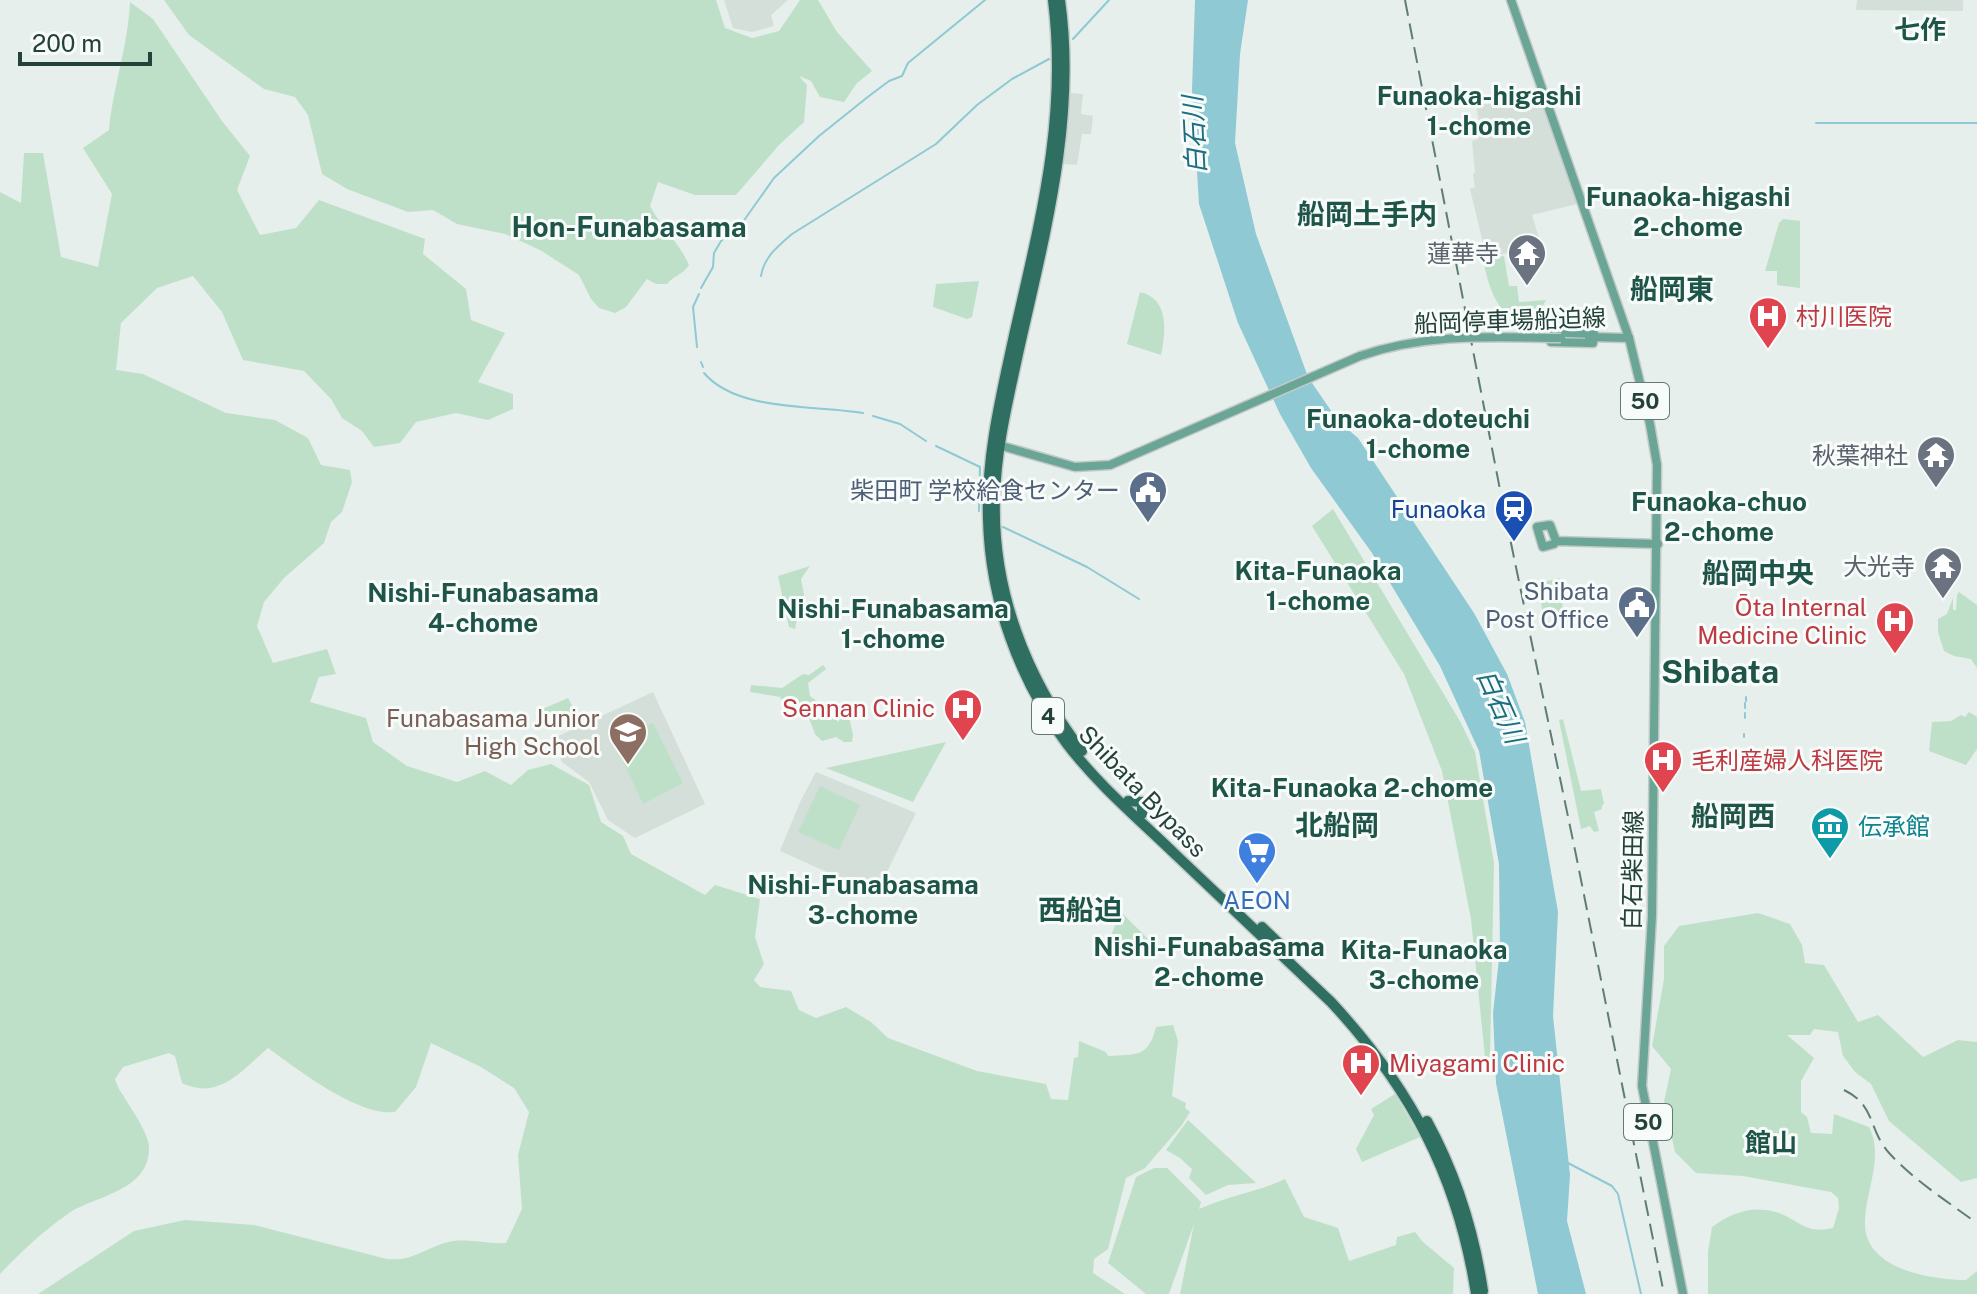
<svg xmlns="http://www.w3.org/2000/svg" width="1977" height="1294" font-family="'Public Sans','Noto Sans JP',sans-serif">
	<style>
		.built { fill: #d4dfda }
		.green { fill: #bfe0c8 }
		.water { fill: #8ec9d4 }
		.lines { fill: none; stroke-linecap: round; stroke-linejoin: round }
		.stream { stroke: #8ec9d4; stroke-width: 2 }
		.major-casing { stroke: #c2cac8; stroke-width: 11 }
		.highway-casing { stroke: #c2cac8; stroke-width: 13 }
		.major { stroke: #6aa596; stroke-width: 8 }
		.highway { stroke: #2f6f62; stroke-width: 10 }
		.rail { stroke: #5f7d75; stroke-width: 2; stroke-dasharray: 16 8; stroke-linecap: butt }
		.major-bridge-casing { stroke: #c2cac8; stroke-width: 11; stroke-linecap: butt }
		.major-bridge { stroke: #6aa596; stroke-width: 8 }
		.labels { text-anchor: middle; dominant-baseline: central; stroke-width: 6; stroke-linejoin: round; paint-order: stroke }
		.shield { fill: #f7fbf9; stroke: #637a73; stroke-width: 2 }
		.shield-label { font-size: 22px; font-weight: bold; fill: #24423a }
		.worship-label { font-size: 24px; fill: #5b616d; stroke: #f7fbf9; text-anchor: end }
		.health-label { font-size: 24px; fill: #be3a42; stroke: #f7fbf9; text-anchor: start }
		.street-label { font-size: 24px; fill: #24423a; stroke: #f7fbf9 }
		.service-label { font-size: 24px; fill: #4e5e75; stroke: #f7fbf9; text-anchor: end }
		.transit-label { font-size: 24px; fill: #164399; stroke: #f7fbf9; text-anchor: end }
		.education-label { font-size: 24px; fill: #785e54; stroke: #f7fbf9; text-anchor: end }
		.culture-label { font-size: 24px; fill: #0d838f; stroke: #f7fbf9; text-anchor: start }
		.shop-label { font-size: 24px; fill: #366cbe; stroke: #f7fbf9 }
		.neighbourhood-label { font-size: 26px; font-weight: bold; fill: #1f5548; stroke: #f7fbf9 }
		.water-label { font-size: 26px; font-style: italic; fill: #1c6f80; stroke: #f7fbf9 }
		.quarter-label { font-size: 28px; font-weight: bold; fill: #1f5548; stroke: #f7fbf9 }
		.district-label { font-size: 32px; font-weight: bold; fill: #1f5548; stroke: #f7fbf9 }
	</style>
	<rect width="100%" height="100%" fill="#e6efeb"/>
	<g class="built">
		<polygon points="724,0 788,0 771,15 774,26 752,32 733,28"/>
		<polygon points="1857,0 1963,0 1963,11 1856,10"/>
		<polygon points="1070,93 1083,94 1081,114 1093,116 1091,134 1082,134 1077,165 1063,164"/>
		<polygon points="1476,104 1543,105 1577,204 1532,215 1542,248 1483,257 1484,247 1470,189 1475,187 1473,174 1475,173 1472,141 1478,139 1477,131 1480,130"/>
		<polygon points="653,692 705,804 635,838 608,820 589,782 562,762 552,739"/>
		<polygon points="816,772 916,813 876,894 780,851 800,802"/>
	</g>
	<g class="green">
		<path d="M164 0H716L725 28 752 38 779 31 800 0H818L837 32 872 71 857 83 844 102 820 97 811 81 799 76 807 85 804 122 779 145 736 195H695L658 182 650 206C662 229 679 242 689 265 683 275 674 275 667 284H656L647 279 626 307 615 313 599 308 591 299 579 275 540 250 505 234 457 224 433 210 408 212 347 189 322 174 308 115 295 97 264 89 189 35Z"/>
		<path d="M130 2 153 19 222 121 250 156 237 190 260 235 296 228 319 200 425 239 423 254 466 289 471 320 505 333 478 382 513 394V409L488 420 456 413 416 422 400 443 374 447 362 431 342 418 331 399 304 371 243 360 222 312 193 276 157 288 121 323 116 370 143 374 226 413 275 420 308 438 321 465 350 470 352 482 342 512 331 522 324 543 284 578 264 602 257 626 273 663 327 649 336 674 319 677 310 702 366 718 373 742 407 766 457 782 485 771 511 785 528 770 551 764 589 785 601 822 623 836 631 854 705 895 715 885 760 899 755 937 764 964 754 980 760 987 791 991 799 1010 816 1018 846 1007 871 1022 888 1038 977 1071 1046 1084 1051 1099 1068 1100 1074 1058 1078 1057 1079 1041 1106 1052 1108 1056C1137 1054 1148 1058 1156 1027L1173 1025 1178 1041 1172 1096 1186 1103 1185 1108 1190 1112 1182 1125 1145 1168 1126 1178 1108 1249 1094 1259 1093 1273 1125 1294H38L134 1231 185 1220 254 1225 387 1259C416 1262 427 1245 454 1241 469 1239 489 1244 506 1243L522 1209 518 1155 529 1112 514 1088 481 1067 431 1043 416 1087 395 1112C359 1117 297 1069 268 1048 242 1070 219 1101 182 1083L175 1056 169 1053 123 1067 115 1079 118 1087C125 1100 149 1132 149 1147 150 1191 97 1195 69 1213 43 1231 22 1251 0 1274V192L21 203 24 153H43L61 257 98 267 112 194 83 148 109 130C113 86 128 47 130 2Z"/>
		<polygon points="1783,219 1800,221 1800,288 1777,285 1777,271 1765,271 1779,223"/>
		<path d="M1504 256 1509 286H1517L1519 302 1546 300 1540 311 1535 329C1499 321 1489 291 1483 259Z"/>
		<polygon points="979,281 972,317 967,319 933,307 936,284"/>
		<path d="M1140 292C1169 299 1166 330 1161 355L1127 344Z"/>
		<polygon points="1333,509 1461,723 1475,752 1494,863 1490,1058 1485,1057 1471,919 1442,771 1404,674 1312,526"/>
		<polygon points="810,566 801,579 806,605 798,614 795,629 789,627 778,576"/>
		<polygon points="1560,578 1563,611 1543,615 1538,583"/>
		<polygon points="1959,592 1977,605 1977,668 1971,659 1954,656 1944,651 1938,632 1938,619 1947,614 1953,598 1953,610 1956,610 1957,595"/>
		<polygon points="823,665 826,669 808,683 810,696 824,707 833,703 835,706 831,714 838,722 847,707 853,735 852,742 844,742 836,737 822,741 815,734 809,718 789,711 780,697 750,692 751,685 782,688 803,674 809,675"/>
		<polygon points="568,698 577,716 548,729 540,710"/>
		<polygon points="1969,712 1977,717 1977,749 1966,765 1929,751 1932,722 1951,721 1961,715 1965,717"/>
		<polygon points="1563,719 1581,791 1601,789 1604,804 1602,805 1602,809 1594,812 1599,831 1594,832 1590,826 1581,829 1559,720"/>
		<polygon points="653,723 683,783 643,804 614,742"/>
		<polygon points="946,742 913,802 826,768"/>
		<polygon points="820,786 860,805 839,850 798,832"/>
		<polygon points="1121,912 1155,946 1143,959 1108,942"/>
		<path d="M1758 913 1790 924 1802 945 1805 963 1824 965 1858 1022 1878 1015 1923 1057 1958 1040 1977 1042V1178L1961 1182 1889 1121 1871 1084 1855 1072 1843 1056 1838 1032 1814 1029 1810 1035H1787L1814 1058 1801 1081V1112L1807 1117 1811 1133 1832 1134 1834 1114 1869 1127C1885 1158 1864 1193 1865 1225 1866 1270 1933 1280 1966 1280L1977 1271V1294H1708V1252L1712 1227C1731 1213 1753 1204 1779 1213 1802 1222 1805 1234 1833 1228L1839 1208 1838 1198 1831 1192 1743 1176 1696 1173 1675 1152 1664 1102 1671 1069 1652 1046 1664 979V946L1679 926Z"/>
		<polygon points="1395,1094 1420,1137 1362,1162 1356,1149 1374,1115 1371,1109"/>
		<polygon points="1188,1120 1256,1183 1228,1185 1206,1195 1189,1178 1192,1169 1180,1158 1166,1150"/>
		<path d="M1154 1168H1167L1201 1202 1199 1209C1227 1196 1257 1192 1285 1179L1304 1217 1338 1228 1349 1261 1396 1245 1397 1237 1415 1232 1423 1242 1454 1268 1453 1294H1180L1194 1224 1169 1294H1146L1108 1263 1136 1177Z"/>
	</g>
	<polygon class="water" points="1195,0 1248,0 1240,54 1235,143 1256,234 1308,377 1338,421 1358,438 1474,613 1507,674 1525,722 1558,912 1553,1016 1570,1175 1567,1221 1586,1294 1538,1294 1496,1083 1493,1013 1500,950 1499,864 1479,751 1440,666 1372,553 1311,468 1280,414 1238,323 1199,204 1192,90"/>
	<g class="lines">
		<g class="stream">
			<polyline points="1073,39 1109,0"/>
			<polyline points="1816,123 1977,123"/>
			<path d="M761 276C764 257 778 246 792 234L936 144 977 105 1012 79 1049 59"/>
			<polyline points="701,288 713,267 714,253 721,241 740,226 774,178 819,136 869,96 889,81 902,76 908,63 985,0"/>
			<polyline points="697,347 693,307 699,294"/>
			<polyline points="701,362 703,367"/>
			<path d="M704 373C737 412 816 405 863 413"/>
			<polyline points="873,416 900,424 926,441"/>
			<polyline points="936,446 980,467 979,511"/>
			<polyline points="1003,527 1087,567 1139,599"/>
			<polyline points="1746,701 1746,697"/>
			<polyline points="1745,703 1745,708"/>
			<polyline points="1745,718 1745,713"/>
			<polyline points="1744,737 1744,734"/>
			<polyline points="1568,1163 1612,1186 1618,1194 1641,1294"/>
		</g>
		<defs>
			<g id="major">
				<polyline points="1511,0 1629,338 1650,424 1657,465 1652,916 1642,1086 1683,1294"/>
				<polyline points="1541,332 1594,334 1593,343 1551,342"/>
				<polyline points="1589,337 1629,338"/>
				<polyline points="995,444 1075,467 1110,465 1360,356"/>
				<polyline points="1556,541 1550,525 1537,527 1543,547 1554,544 1556,541 1658,544"/>
			</g>
			<g id="highway">
				<path d="M1053 0C1068 121 1039 224 1013 340 1000 400 986 458 988 519 990 600 1019 680 1067 744 1099 786 1140 820 1177 856 1228 905 1280 953 1331 1002 1411 1088 1458 1177 1476 1294"/>
				<path d="M1060 0C1077 120 1044 237 1018 354 1008 401 996 448 995 498 992 590 1026 678 1082 751"/>
				<polyline points="1128,801 1142,802 1142,814"/>
				<polyline points="1262,927 1291,955"/>
				<path d="M1427 1121C1456 1174 1474 1231 1483 1291"/>
			</g>
		</defs>
		<use href="#major" class="major-casing"/>
		<use href="#highway" class="highway-casing"/>
		<use href="#major" class="major"/>
		<use href="#highway" class="highway"/>
		<g class="rail">
			<polyline points="1405,0 1502,500 1576,855 1664,1294"/>
			<path d="M1844 1090C1877 1106 1867 1129 1890 1154 1914 1180 1945 1200 1974 1221"/>
		</g>
		<defs>
			<path id="major-bridge" d="M1360 356C1426 333 1492 337 1561 338"/>
		</defs>
		<use href="#major-bridge" class="major-bridge-casing"/>
		<use href="#major-bridge" class="major-bridge"/>
	</g>
	<defs>
		<symbol id="temple-pin" viewBox="-11 -11 22 30"><path d="M0 17L-7.5 6A9.5 9.5 0 1 1 7.5 6Z" fill="#6b7280" stroke="#f7fbf9"/><path d="M0-6L5-2H3V0L6.5 2.5H4V6H1.5V3h-3V6H-4V2.5H-6.5L-3 0V-2H-5Z" fill="#fff"/></symbol>
		<symbol id="hospital-pin" viewBox="-11 -11 22 30"><path d="M0 17L-7.5 6A9.5 9.5 0 1 1 7.5 6Z" fill="#e0444e" stroke="#f7fbf9"/><path d="M-5-5h3v3.5h4V-5h3V5h-3V1.5h-4V5h-3Z" fill="#fff"/></symbol>
		<symbol id="civic-pin" viewBox="-11 -11 22 30"><path d="M0 17L-7.5 6A9.5 9.5 0 1 1 7.5 6Z" fill="#5c6f8a" stroke="#f7fbf9"/><path d="M-.6-6.5H3V-4.5H.6V-3L4-1V1h2V6H-6V1h2V-1L-.6-3ZM-1.2 2.5V6h2.4V2.5Z" fill="#fff"/></symbol>
		<symbol id="station-pin" viewBox="-11 -11 22 30"><path d="M0 17L-7.5 6A9.5 9.5 0 1 1 7.5 6Z" fill="#1a4fb4" stroke="#f7fbf9"/><path d="M-3-6H3Q5-6 5-4V2Q5 4 3 4L4.5 6H3L1.5 4h-3L-3 6H-4.5L-3 4Q-5 4-5 2V-4Q-5-6-3-6ZM-3.5-4v3h7v-3ZM-3.5 1v1.5H-2V1ZM2 1v1.5H3.5V1Z" fill="#fff"/></symbol>
		<symbol id="school-pin" viewBox="-11 -11 22 30"><path d="M0 17L-7.5 6A9.5 9.5 0 1 1 7.5 6Z" fill="#8d6e63" stroke="#f7fbf9"/><path d="M0-5L7-2L0 1L-7-2ZM-4 1L0 2.5L4 1V4Q0 6-4 4Z" fill="#fff"/></symbol>
		<symbol id="museum-pin" viewBox="-11 -11 22 30"><path d="M0 17L-7.5 6A9.5 9.5 0 1 1 7.5 6Z" fill="#0f9aa8" stroke="#f7fbf9"/><path d="M0-6L6-3V-2H-6V-3ZM-5-1h2V3h-2ZM-1-1h2V3h-2ZM3-1h2V3H3ZM-6 4H6V6H-6Z" fill="#fff"/></symbol>
		<symbol id="supermarket-pin" viewBox="-11 -11 22 30"><path d="M0 17L-7.5 6A9.5 9.5 0 1 1 7.5 6Z" fill="#3f7fe0" stroke="#f7fbf9"/><path d="M-6-5.5h2.5l.6 2H6L4.5 2H-2.5L-4.4-4H-6ZM-1.5 3.2a1.3 1.3 0 1 0 .1 0ZM3 3.2a1.3 1.3 0 1 0 .1 0Z" fill="#fff"/></symbol>
	</defs>
	<g fill-rule="evenodd">
		<use href="#temple-pin" x="1505" y="231" width="44" height="60"/>
		<use href="#hospital-pin" x="1746" y="294" width="44" height="60"/>
		<use href="#temple-pin" x="1914" y="433" width="44" height="60"/>
		<use href="#civic-pin" x="1126" y="468" width="44" height="60"/>
		<use href="#station-pin" x="1492" y="487" width="44" height="60"/>
		<use href="#temple-pin" x="1921" y="544" width="44" height="60"/>
		<use href="#civic-pin" x="1615" y="583" width="44" height="60"/>
		<use href="#hospital-pin" x="1873" y="599" width="44" height="60"/>
		<use href="#hospital-pin" x="941" y="686" width="44" height="60"/>
		<use href="#school-pin" x="606" y="710" width="44" height="60"/>
		<use href="#hospital-pin" x="1641" y="738" width="44" height="60"/>
		<use href="#museum-pin" x="1808" y="804" width="44" height="60"/>
		<use href="#supermarket-pin" x="1235" y="829" width="44" height="60"/>
		<use href="#hospital-pin" x="1339" y="1041" width="44" height="60"/>
	</g>
	<g class="labels">
		<g class="shield">
			<rect x="1621" y="383" width="48" height="36" rx="6"/>
			<rect x="1032" y="698" width="32" height="36" rx="6"/>
			<rect x="1624" y="1104" width="48" height="36" rx="6"/>
		</g>
		<g class="shield-label">
			<text x="1645" y="401">50</text>
			<text x="1048" y="716">4</text>
			<text x="1648" y="1122">50</text>
		</g>
		<g class="worship-label">
			<text x="1499" y="253">蓮華寺</text>
			<text x="1908" y="455">秋葉神社</text>
			<text x="1915" y="566">大光寺</text>
		</g>
		<g class="health-label">
			<text x="1796" y="316">村川医院</text>
			<text x="1867" y="607" text-anchor="end">Ōta Internal<tspan x="1867" dy="28">Medicine Clinic</tspan></text>
			<text x="935" y="708" text-anchor="end">Sennan Clinic</text>
			<text x="1691" y="760">毛利産婦人科医院</text>
			<text x="1389" y="1063">Miyagami Clinic</text>
		</g>
		<g class="street-label">
			<text transform="translate(1510 320) rotate(-2)">船岡停車場船迫線</text>
			<text transform="translate(1143 791) rotate(46)">Shibata Bypass</text>
			<text transform="translate(1632 870) rotate(-89)">白石柴田線</text>
		</g>
		<g class="service-label">
			<text x="1120" y="490">柴田町 学校給食センター</text>
			<text x="1609" y="591">Shibata<tspan x="1609" dy="28">Post Office</tspan></text>
		</g>
		<g class="transit-label">
			<text x="1486" y="509">Funaoka</text>
		</g>
		<g class="education-label">
			<text x="600" y="718">Funabasama Junior<tspan x="600" dy="28">High School</tspan></text>
		</g>
		<g class="culture-label">
			<text x="1858" y="826">伝承館</text>
		</g>
		<g class="shop-label">
			<text x="1257" y="900">AEON</text>
		</g>
		<g class="neighbourhood-label">
			<text x="1920" y="29">七作</text>
			<text x="1479" y="95">Funaoka-higashi<tspan x="1479" dy="30">1-chome</tspan></text>
			<text x="1688" y="196">Funaoka-higashi<tspan x="1688" dy="30">2-chome</tspan></text>
			<text x="1418" y="418">Funaoka-doteuchi<tspan x="1418" dy="30">1-chome</tspan></text>
			<text x="1719" y="501">Funaoka-chuo<tspan x="1719" dy="30">2-chome</tspan></text>
			<text x="1318" y="570">Kita-Funaoka<tspan x="1318" dy="30">1-chome</tspan></text>
			<text x="483" y="592">Nishi-Funabasama<tspan x="483" dy="30">4-chome</tspan></text>
			<text x="893" y="608">Nishi-Funabasama<tspan x="893" dy="30">1-chome</tspan></text>
			<text x="1352" y="787">Kita-Funaoka 2-chome</text>
			<text x="863" y="884">Nishi-Funabasama<tspan x="863" dy="30">3-chome</tspan></text>
			<text x="1209" y="946">Nishi-Funabasama<tspan x="1209" dy="30">2-chome</tspan></text>
			<text x="1424" y="949">Kita-Funaoka<tspan x="1424" dy="30">3-chome</tspan></text>
			<text x="1771" y="1142">館山</text>
		</g>
		<g class="water-label">
			<text transform="translate(1194 135) rotate(-93)">白石川</text>
			<text transform="translate(1501 706) rotate(66)">白石川</text>
		</g>
		<g class="quarter-label">
			<text x="1367" y="213">船岡土手内</text>
			<text x="629" y="226">Hon-Funabasama</text>
			<text x="1672" y="288">船岡東</text>
			<text x="1758" y="572">船岡中央</text>
			<text x="1733" y="815">船岡西</text>
			<text x="1337" y="824">北船岡</text>
			<text x="1080" y="909">西船迫</text>
		</g>
		<g class="district-label">
			<text x="1720" y="671">Shibata</text>
		</g>
	</g>
	<path d="M20 52v12h130v-12" fill="none" stroke="#24423a" stroke-width="4"/>
	<text x="32" y="52" font-size="24" fill="#24423a" stroke="#f7fbf9" stroke-width="6" paint-order="stroke">200 m</text>
</svg>
